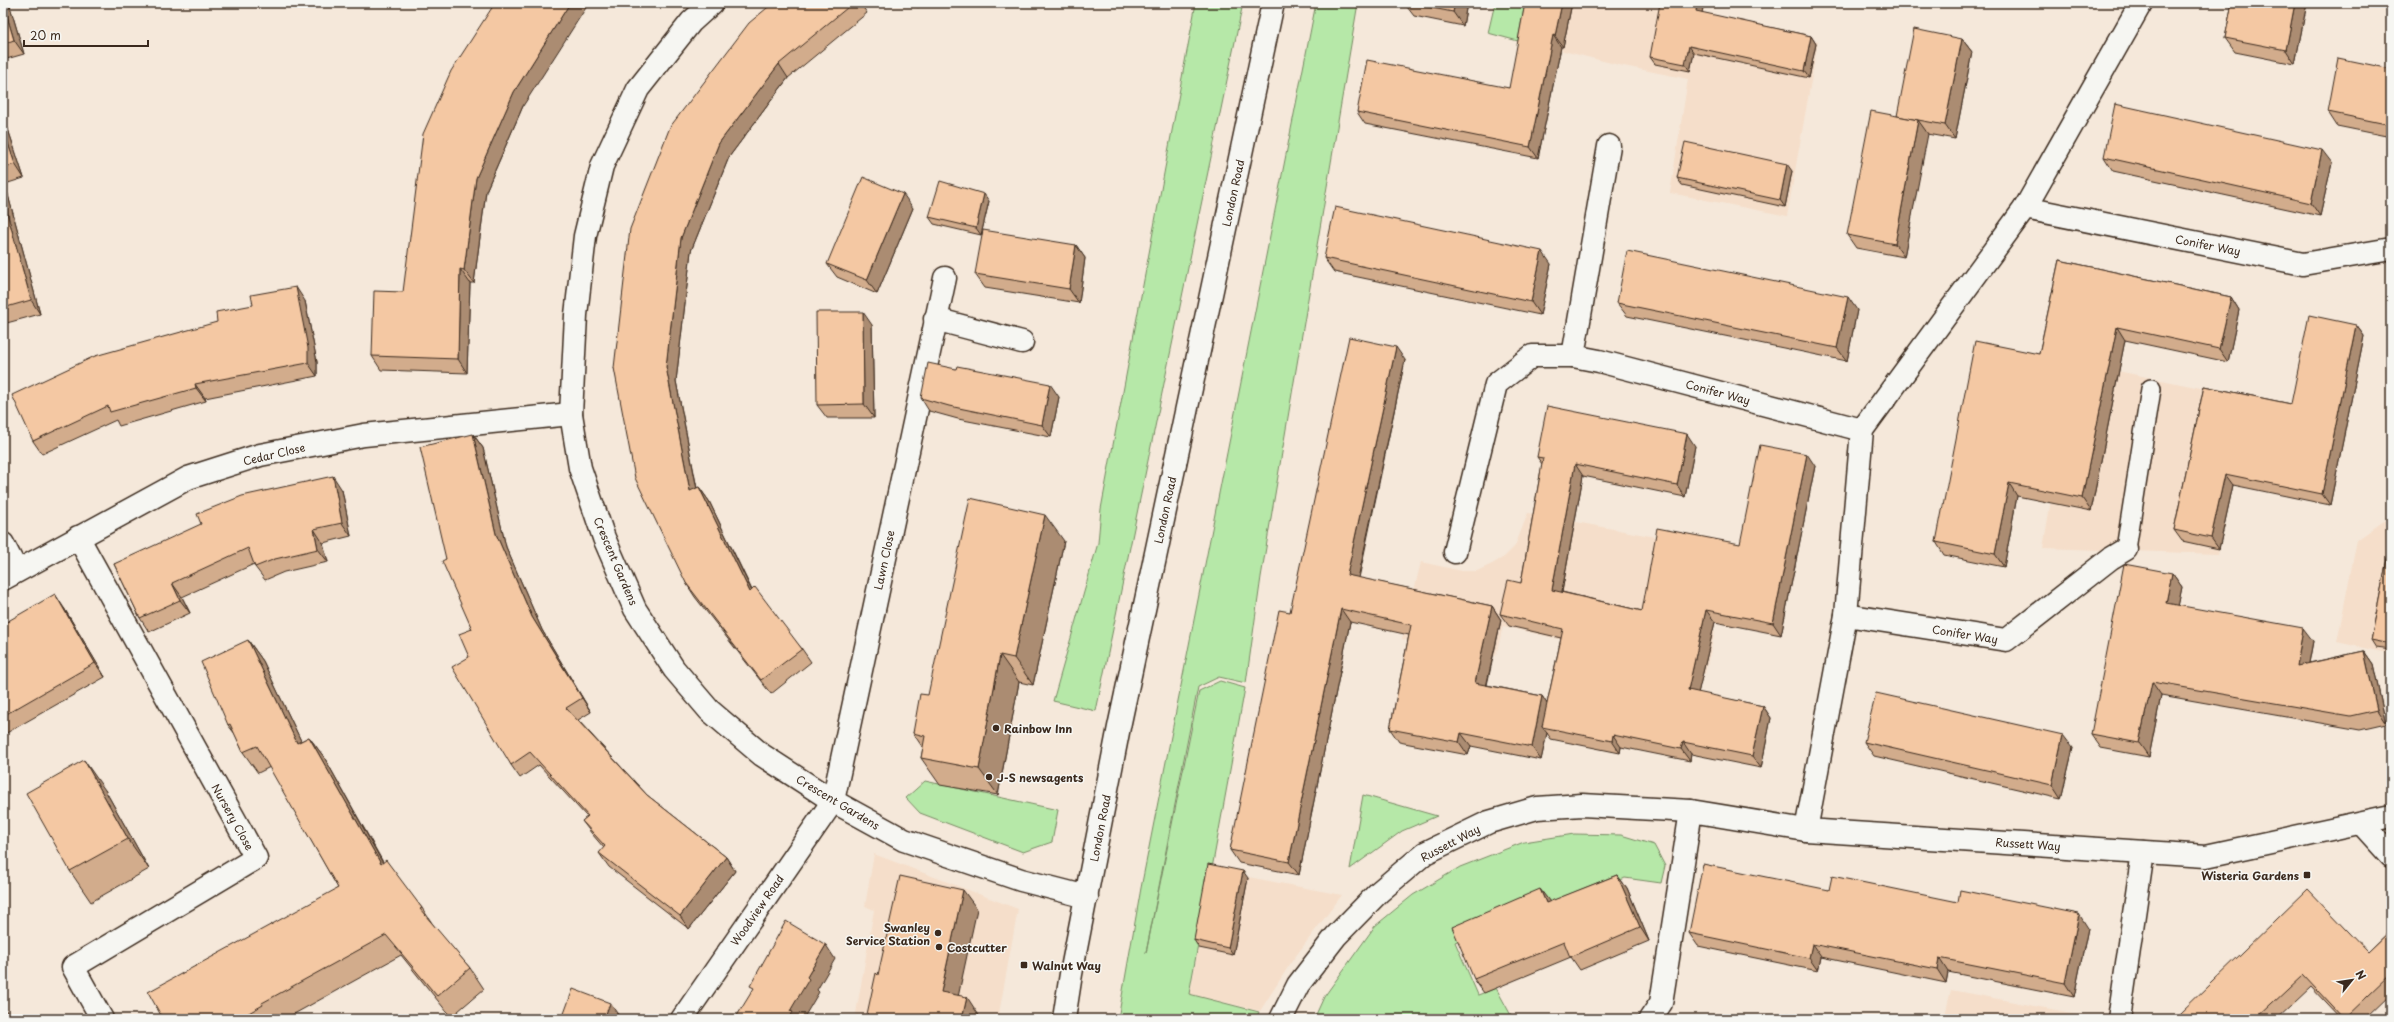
<svg xmlns="http://www.w3.org/2000/svg" width="2394" height="1022" font-family="'Playpen Sans',sans-serif">
	<style>
		.built { fill: #f5deca }
		.green { fill: #b6e8a8; stroke: #788963 }
		.lines { fill: none; stroke-linecap: round; stroke-linejoin: round }
		.lane-casing { stroke: #3b2a1e; stroke-width: 22 }
		.street-casing { stroke: #3b2a1e; stroke-width: 25 }
		.secondary-casing { stroke: #3b2a1e; stroke-width: 25 }
		.lane { stroke: #f6f6f2; stroke-width: 19 }
		.street { stroke: #f6f6f2; stroke-width: 22 }
		.secondary { stroke: #f6f6f2; stroke-width: 22 }
		.wall { fill: #d2ac8c; stroke: #3b2a1e }
		.shaded-wall { fill: #ab8c72; stroke: #3b2a1e }
		.building { fill: #f4c8a3; stroke: #3b2a1e }
		.poi-dot { fill: #3b2a1e; stroke: #f6f6f2; stroke-width: 1.5 }
		.labels { text-anchor: middle; dominant-baseline: central; stroke-width: 3; stroke-linejoin: round; paint-order: stroke }
		.street-label { font-size: 11px; fill: #3b2a1e; stroke: #f6f6f2 }
		.poi-label { font-size: 11px; font-weight: bold; fill: #3b2a1e; stroke: #f6f6f2; text-anchor: start }
	</style>
	<rect width="100%" height="100%" fill="#f5e8da"/>
	<filter id="ink" filterUnits="userSpaceOnUse"><feTurbulence type="fractalNoise" baseFrequency=".025" numOctaves="2"/><feDisplacementMap in="SourceGraphic" scale="8" xChannelSelector="R" yChannelSelector="G"/><feConvolveMatrix kernelMatrix="1 2 1 2 8 2 1 2 1" color-interpolation-filters="sRGB"/></filter>
	<g filter="url(#ink)">
		<g class="built">
			<polygon points="1527,3 1705,3 1703,19 1818,42 1787,216 1670,193 1688,79 1619,65 1520,40"/>
			<polygon points="2074,362 2249,398 2218,554 2043,548"/>
			<polygon points="1528,513 1698,545 1697,629 1715,632 1705,674 1503,626 1496,656 1402,639 1421,562 1462,571 1477,571 1492,564 1504,557 1515,546"/>
			<polygon points="2391,516 2391,654 2337,642 2357,540"/>
			<polygon points="874,854 1018,909 998,1019 855,1019 874,910 865,906"/>
			<polygon points="1212,870 1342,895 1292,961 1260,1011 1190,994"/>
			<polygon points="1951,990 2098,1018 1944,1019"/>
		</g>
		<g class="green">
			<polygon points="1196,3 1243,3 1096,711 1053,701 1098,543 1101,509"/>
			<polygon points="1316,3 1358,3 1261,577 1246,683 1219,677 1198,687 1146,953 1199,691 1220,681 1245,688 1189,994 1259,1012 1256,1019 1159,1019 1156,1014 1159,1019 1118,1019 1141,888"/>
			<polygon points="1495,3 1525,3 1518,41 1488,33"/>
			<polygon points="925,781 1058,810 1052,842 1023,852 920,813 906,798"/>
			<polygon points="1363,795 1437,816 1402,831 1350,869"/>
			<polygon points="1574,834 1621,835 1654,845 1665,866 1661,883 1625,878 1554,911 1550,901 1455,942 1478,995 1496,988 1513,1019 1314,1019 1324,997 1375,926 1413,895 1460,867 1524,842"/>
		</g>
		<g class="lines">
			<defs>
				<polyline id="lane" points="2126,549 2151,389"/>
				<g id="street">
					<polyline points="712,3 691,22 638,89 602,166 585,236 576,315 571,414 580,468 604,538 635,609 674,669 709,710 762,755 833,801 904,840 1021,880 1087,897"/>
					<polyline points="2025,208 2303,264 2391,249"/>
					<polyline points="935,319 1022,342"/>
					<polyline points="1573,356 1609,146"/>
					<polyline points="78,537 256,858 73,967 102,1019"/>
					<polyline points="3,544 17,571"/>
					<polyline points="1455,552 1496,384 1532,356 1573,356 1599,361 1862,430"/>
					<polyline points="3,579 188,478 260,455 364,435 571,414"/>
					<polyline points="1846,615 2006,640 2111,558 2126,549"/>
					<polyline points="2362,824 2391,856"/>
					<polyline points="1806,830 1846,615 1862,430 2025,208 2141,3"/>
					<polyline points="682,1019 833,801 945,278"/>
					<polyline points="1281,1019 1298,985 1336,936 1379,892 1425,853 1489,822 1537,808 1582,805 1691,811 1806,830 2206,856 2391,816"/>
					<polyline points="1650,1019 1661,1003 1691,811"/>
					<polyline points="2119,1019 2143,852"/>
				</g>
				<polyline id="secondary" points="1064,1019 1071,974 1119,727 1273,3"/>
			</defs>
			<use href="#lane" class="lane-casing"/>
			<use href="#street" class="street-casing"/>
			<use href="#secondary" class="secondary-casing"/>
			<use href="#lane" class="lane"/>
			<use href="#street" class="street"/>
			<use href="#secondary" class="secondary"/>
		</g>
		<g class="wall">
			<polygon points="3,3 9,3 24,54 3,60"/>
			<polygon points="773,3 860,3 867,13 788,78 729,157 691,251 676,381 697,488 699,487 709,501 752,590 802,649 811,662 771,694 695,597 686,583 614,368"/>
			<polygon points="914,3 940,3 917,7"/>
			<polygon points="1404,3 1467,3 1463,26 1414,16"/>
			<polygon points="1572,3 1563,47 1561,47 1538,158 1365,124 1357,112 1509,88"/>
			<polygon points="2232,3 2307,3 2295,64 2235,52 2225,38"/>
			<polygon points="1702,13 1811,36 1816,44 1809,78 1694,53 1690,71 1655,64 1650,57"/>
			<polygon points="1962,39 1972,52 1955,139 1927,134 1904,257 1856,248 1847,235 1897,116"/>
			<polygon points="2391,69 2391,137 2337,126 2328,112"/>
			<polygon points="3,89 6,98 3,99"/>
			<polygon points="523,106 486,191 474,283 470,283 467,373 381,370 372,356 403,292"/>
			<polygon points="3,114 24,178 5,184 40,314 3,324"/>
			<polygon points="2104,157 2332,163 2320,216 2113,171"/>
			<polygon points="1792,171 1785,207 1682,185 1677,178"/>
			<polygon points="989,201 981,235 934,224 929,217"/>
			<polygon points="913,208 877,294 837,277 827,264"/>
			<polygon points="1076,245 1085,258 1079,303 985,288 975,274"/>
			<polygon points="1324,258 1551,264 1540,315 1334,272"/>
			<polygon points="2059,260 2231,297 2239,310 2228,362 2125,340 2091,511 2017,496 2004,567 1944,555 1936,542 2039,354"/>
			<polygon points="305,301 317,362 317,376 205,398 206,401 119,426 116,420 42,454 33,441"/>
			<polygon points="1617,303 1857,310 1847,361 1627,316"/>
			<polygon points="872,325 874,418 827,418 817,405"/>
			<polygon points="2356,325 2364,336 2330,505 2233,485 2219,549 2182,541 2174,530 2204,386 2291,404"/>
			<polygon points="1405,360 1359,578 1492,606 1501,620 1487,685 1542,696 1547,704 1561,638 1509,626 1500,614 1521,583 1542,464 1537,457 1695,446 1685,497 1583,476 1562,592 1642,611 1740,544 1815,466 1781,635 1715,622 1698,693 1763,706 1771,718 1761,768 1691,754 1690,761 1621,747 1620,753 1551,739 1547,733 1541,760 1471,746 1468,755 1399,742 1390,729 1409,635 1350,622 1299,875 1239,863 1230,850 1290,612"/>
			<polygon points="956,369 1059,397 1051,437 958,419 929,411 921,398"/>
			<polygon points="473,434 483,448 506,547 542,630 591,712 578,720 647,795 726,857 735,871 689,929 609,867 599,853 604,848 592,834 582,821 587,817 539,765 520,778 511,765 469,657 472,629 446,559"/>
			<polygon points="342,490 351,536 323,543 328,562 284,572 265,580 255,567 254,564 182,597 190,613 149,632 140,618 114,564"/>
			<polygon points="2391,539 2391,650 2376,648 2371,640"/>
			<polygon points="1064,541 1033,685 1019,682 998,795 940,785 921,758 923,748 913,733 928,695"/>
			<polygon points="2172,573 2182,587 2178,606 2313,641 2309,663 2364,651 2373,664 2386,724 2360,730 2161,695 2149,757 2101,748 2091,734"/>
			<polygon points="64,608 105,677 3,735 3,624"/>
			<polygon points="248,640 263,661 301,741 309,737 324,757 383,862 422,908 436,929 470,968 484,989 451,1017 401,955 285,1019 163,1019 338,888 270,767 258,773 243,752 235,734 228,725"/>
			<polygon points="1864,742 2073,748 2061,799 1874,756"/>
			<polygon points="105,790 149,869 91,902 70,871"/>
			<polygon points="1617,875 1627,888 1649,941 1580,970 1571,957 1484,993 1474,979 1550,902"/>
			<polygon points="1248,878 1233,955 1199,948 1194,940"/>
			<polygon points="1829,890 1958,902 2088,928 2074,997 1948,972 1946,983 1821,957 1818,971 1698,946 1689,933"/>
			<polygon points="2391,930 2391,994 2365,1019 2341,1019 2311,987 2277,1019 2182,1019 2179,1014 2368,952"/>
		</g>
		<g class="shaded-wall">
			<polygon points="3,3 9,3 24,54 14,40"/>
			<polygon points="570,3 589,3 523,106 486,191 474,283 464,270 476,178 514,92"/>
			<polygon points="1455,3 1467,3 1463,26 1453,12"/>
			<polygon points="1562,3 1572,3 1563,47 1555,36"/>
			<polygon points="1697,3 1704,3 1701,18 1696,11"/>
			<polygon points="2295,3 2307,3 2295,64 2286,50"/>
			<polygon points="1553,35 1561,47 1538,158 1530,147"/>
			<polygon points="1811,36 1816,44 1809,78 1804,71"/>
			<polygon points="1962,39 1972,52 1955,139 1945,125"/>
			<polygon points="1689,46 1694,53 1690,71 1685,64"/>
			<polygon points="779,64 788,78 729,157 691,251 676,381 700,505 690,491 666,367 681,238 719,143"/>
			<polygon points="3,89 6,98 3,94"/>
			<polygon points="3,114 24,178 15,164 3,129"/>
			<polygon points="1918,120 1928,134 1904,257 1895,244"/>
			<polygon points="2322,150 2332,163 2320,216 2311,203"/>
			<polygon points="1787,164 1792,171 1785,207 1780,200"/>
			<polygon points="3,181 5,184 40,314 31,300 3,198"/>
			<polygon points="903,194 913,208 877,294 867,280"/>
			<polygon points="984,194 989,201 981,235 976,228"/>
			<polygon points="1076,245 1085,258 1079,303 1069,289"/>
			<polygon points="1542,251 1551,264 1540,315 1531,302"/>
			<polygon points="460,269 470,283 467,373 458,359"/>
			<polygon points="296,287 305,301 317,362 317,376 308,363"/>
			<polygon points="1848,297 1857,310 1847,361 1837,348"/>
			<polygon points="2231,297 2239,310 2228,362 2219,349"/>
			<polygon points="863,312 872,325 874,418 864,404"/>
			<polygon points="2356,325 2364,336 2330,505 2322,494"/>
			<polygon points="2117,327 2125,340 2091,511 2082,498"/>
			<polygon points="1396,347 1405,360 1356,588 1347,575"/>
			<polygon points="195,384 205,398 206,401 196,388"/>
			<polygon points="1050,384 1059,397 1051,437 1042,425"/>
			<polygon points="473,434 483,448 506,547 542,630 591,712 582,698 532,617 496,534"/>
			<polygon points="1687,434 1695,446 1685,497 1677,485"/>
			<polygon points="1807,454 1815,466 1781,635 1773,623"/>
			<polygon points="1575,464 1583,476 1560,602 1552,590"/>
			<polygon points="2225,474 2233,485 2219,549 2211,538"/>
			<polygon points="333,476 342,490 351,536 342,523"/>
			<polygon points="2009,483 2017,496 2004,567 1995,554"/>
			<polygon points="699,487 709,501 759,606 750,592"/>
			<polygon points="1045,515 1064,541 1033,685 1014,658"/>
			<polygon points="314,529 323,543 328,562 318,549"/>
			<polygon points="2172,573 2182,587 2176,617 2166,603"/>
			<polygon points="172,583 182,597 190,613 180,600"/>
			<polygon points="55,594 64,608 105,677 95,663"/>
			<polygon points="1492,606 1501,620 1484,696 1475,683"/>
			<polygon points="1341,609 1350,622 1299,875 1289,862"/>
			<polygon points="1706,610 1715,622 1696,702 1688,690"/>
			<polygon points="2303,628 2313,641 2306,679 2297,666"/>
			<polygon points="248,640 263,661 312,764 297,743"/>
			<polygon points="2364,651 2373,664 2386,724 2377,710"/>
			<polygon points="1000,655 1019,682 998,795 979,769"/>
			<polygon points="2152,682 2161,695 2149,757 2139,743"/>
			<polygon points="1542,696 1551,710 1542,727 1547,733 1541,760 1532,747"/>
			<polygon points="1763,706 1771,718 1761,768 1752,756"/>
			<polygon points="1461,733 1471,746 1468,755 1459,742"/>
			<polygon points="1613,735 1621,747 1620,753 1612,741"/>
			<polygon points="2063,735 2073,748 2061,799 2052,785"/>
			<polygon points="309,737 324,757 395,885 381,864"/>
			<polygon points="1683,742 1691,754 1690,761 1681,749"/>
			<polygon points="84,760 105,790 149,869 128,839"/>
			<polygon points="726,857 735,871 689,929 680,916"/>
			<polygon points="1243,871 1248,878 1233,955 1228,948"/>
			<polygon points="1617,875 1627,888 1649,941 1640,927"/>
			<polygon points="1540,889 1550,902 1546,903"/>
			<polygon points="963,890 977,909 955,1011 941,992"/>
			<polygon points="2079,914 2088,928 2074,997 2065,983"/>
			<polygon points="1812,944 1821,957 1818,971 1809,958"/>
			<polygon points="826,945 835,959 817,990 819,992 803,1019 789,1019 790,1011 807,977"/>
			<polygon points="1939,958 1948,972 1946,983 1937,969"/>
			<polygon points="967,997 980,1017 980,1019 962,1019"/>
			<polygon points="610,1003 619,1016 618,1019 604,1019"/>
			<polygon points="3,1005 11,1019 7,1019 3,1012"/>
		</g>
		<g class="building">
			<polygon points="3,3 14,40 3,44"/>
			<polygon points="495,3 570,3 514,92 476,178 464,270 460,269 458,359 372,356 374,291 403,292 423,134 451,71"/>
			<polygon points="773,3 853,3 779,64 719,143 681,238 666,367 690,491 699,487 750,592 755,587 802,649 761,680 686,583 635,478 614,368 630,229 670,127 749,23"/>
			<polygon points="1406,3 1455,3 1453,12"/>
			<polygon points="1525,3 1562,3 1555,36 1553,35 1530,147 1357,112 1367,60 1509,88"/>
			<polygon points="1660,3 1697,3 1696,11 1811,36 1804,71 1689,46 1685,64 1650,57"/>
			<polygon points="2232,3 2295,3 2286,50 2225,38"/>
			<polygon points="1914,29 1962,39 1945,125 1897,116"/>
			<polygon points="2338,58 2391,69 2391,125 2328,112"/>
			<polygon points="2115,104 2322,150 2311,203 2104,157"/>
			<polygon points="1871,111 1918,120 1895,244 1847,235"/>
			<polygon points="3,129 15,164 3,168"/>
			<polygon points="1685,142 1787,164 1780,200 1677,178"/>
			<polygon points="863,177 903,194 867,280 827,264"/>
			<polygon points="940,181 984,194 976,228 929,217"/>
			<polygon points="3,198 31,300 3,308"/>
			<polygon points="1335,207 1542,251 1531,302 1324,258"/>
			<polygon points="983,230 1076,245 1069,289 975,274"/>
			<polygon points="1627,251 1848,297 1837,348 1617,303"/>
			<polygon points="2059,260 2231,297 2219,349 2117,327 2082,498 2009,483 1995,554 1936,542 1975,341 2039,354"/>
			<polygon points="296,287 308,348 308,363 195,384 196,388 110,412 108,406 33,441 12,395 95,356 217,322 216,312 253,305 251,295"/>
			<polygon points="816,312 863,312 864,404 817,405"/>
			<polygon points="2309,315 2356,325 2322,494 2225,474 2211,538 2174,530 2204,386 2291,404"/>
			<polygon points="1349,337 1396,347 1347,575 1492,606 1475,683 1542,696 1532,747 1461,733 1459,742 1390,729 1411,625 1341,609 1289,862 1230,850 1279,610 1290,612"/>
			<polygon points="928,363 956,369 957,366 1050,384 1042,425 949,406 921,398"/>
			<polygon points="1547,406 1687,434 1677,485 1575,464 1552,590 1642,611 1657,528 1740,544 1760,445 1807,454 1773,623 1706,610 1688,690 1763,706 1752,756 1683,742 1681,749 1613,735 1612,741 1542,727 1563,629 1500,614 1508,580 1521,583 1543,458 1537,457"/>
			<polygon points="473,434 496,534 532,617 582,698 566,708 647,795 726,857 680,916 599,853 605,846 582,821 588,816 530,752 511,765 452,667 469,657 459,634 472,629 442,561 446,559 420,447"/>
			<polygon points="333,476 342,523 314,529 318,549 275,559 255,567 248,548 172,583 180,600 140,618 114,564 201,524 197,514 242,496"/>
			<polygon points="970,498 1045,515 1014,658 1000,655 979,769 921,758 925,736 913,733 920,694 928,695"/>
			<polygon points="2391,539 2391,644 2371,640"/>
			<polygon points="2124,564 2172,573 2166,603 2303,628 2297,666 2364,651 2377,710 2350,716 2152,682 2139,743 2091,734"/>
			<polygon points="55,594 95,663 3,716 3,624"/>
			<polygon points="248,640 297,743 309,737 381,864 386,860 422,908 420,909 470,968 437,996 386,935 262,1003 263,1005 238,1019 163,1019 148,992 338,888 257,746 243,752 230,724 228,725 201,662"/>
			<polygon points="1876,693 2063,735 2052,785 1864,742"/>
			<polygon points="84,760 128,839 70,871 26,793"/>
			<polygon points="1208,864 1243,871 1228,948 1194,940"/>
			<polygon points="1703,864 1829,890 1832,876 1958,902 1960,890 2079,914 2065,983 1939,958 1937,969 1812,944 1809,958 1689,933"/>
			<polygon points="1617,875 1640,927 1570,957 1564,942 1474,979 1452,927 1540,889 1546,903"/>
			<polygon points="900,876 963,890 941,992 967,997 962,1019 866,1019 876,973 878,975"/>
			<polygon points="2308,889 2368,952 2391,930 2391,974 2344,1019 2303,975 2256,1019 2184,1019 2179,1014"/>
			<polygon points="786,921 826,945 807,977 809,979 790,1011 793,1012 789,1019 735,1019 754,988 750,986"/>
			<polygon points="573,989 610,1003 604,1019 562,1019"/>
			<polygon points="3,1012 7,1019 3,1019"/>
			<polygon points="1789,1013 1793,1019 1781,1019"/>
		</g>
	</g>
	<g class="poi-dot">
		<circle cx="996" cy="728" r="4"/>
		<circle cx="989" cy="777" r="4"/>
		<rect x="2303" y="871" width="8" height="8" rx="2"/>
		<circle cx="938" cy="933" r="4"/>
		<circle cx="939" cy="947" r="4"/>
		<rect x="1020" y="961" width="8" height="8" rx="2"/>
	</g>
	<g class="labels">
		<g class="street-label">
			<text transform="translate(1233 193) rotate(-78)">London Road</text>
			<text transform="translate(2208 245) rotate(11)">Conifer Way</text>
			<text transform="translate(1718 392) rotate(15)">Conifer Way</text>
			<text transform="translate(274 454) rotate(-13)">Cedar Close</text>
			<text transform="translate(1165 510) rotate(-78)">London Road</text>
			<text transform="translate(884 560) rotate(-78)">Lawn Close</text>
			<text transform="translate(616 561) rotate(67)">Crescent Gardens</text>
			<text transform="translate(1965 634) rotate(9)">Conifer Way</text>
			<text transform="translate(838 802) rotate(31)">Crescent Gardens</text>
			<text transform="translate(233 817) rotate(61)">Nursery Close</text>
			<text transform="translate(1100 828) rotate(-79)">London Road</text>
			<text transform="translate(1450 843) rotate(-28)">Russett Way</text>
			<text transform="translate(2028 844) rotate(4)">Russett Way</text>
			<text transform="translate(757 910) rotate(-55)">Woodview Road</text>
		</g>
		<g class="poi-label">
			<text x="1004" y="728">Rainbow Inn</text>
			<text x="997" y="777">J-S newsagents</text>
			<text x="2299" y="875" text-anchor="end">Wisteria Gardens</text>
			<text x="930" y="927" text-anchor="end">Swanley<tspan x="930" dy="13">Service Station</tspan></text>
			<text x="947" y="947">Costcutter</text>
			<text x="1032" y="965">Walnut Way</text>
		</g>
	</g>
	<rect width="2394" height="1022" fill="none" stroke="#f6f6f2" stroke-width="16"/>
	<rect x="8" y="8" width="2378" height="1006" fill="none" stroke="#3b2a1e" stroke-width="1.5" filter="url(#ink)"/>
	<g transform="translate(2352 980) rotate(60)" stroke="#f6f6f2" stroke-width="3" paint-order="stroke">
	<path d="M0-3L7 15L0 10L-7 15Z" fill="#3b2a1e"/>
	<text y="-6" font-size="11" font-weight="bold" text-anchor="middle" fill="#3b2a1e">N</text>
	</g>
	<path d="M24 40v6h124v-6" fill="none" stroke="#3b2a1e" stroke-width="2"/>
	<text x="30" y="40" font-size="12" fill="#3b2a1e" stroke="#f6f6f2" stroke-width="3" paint-order="stroke">20 m</text>
</svg>
